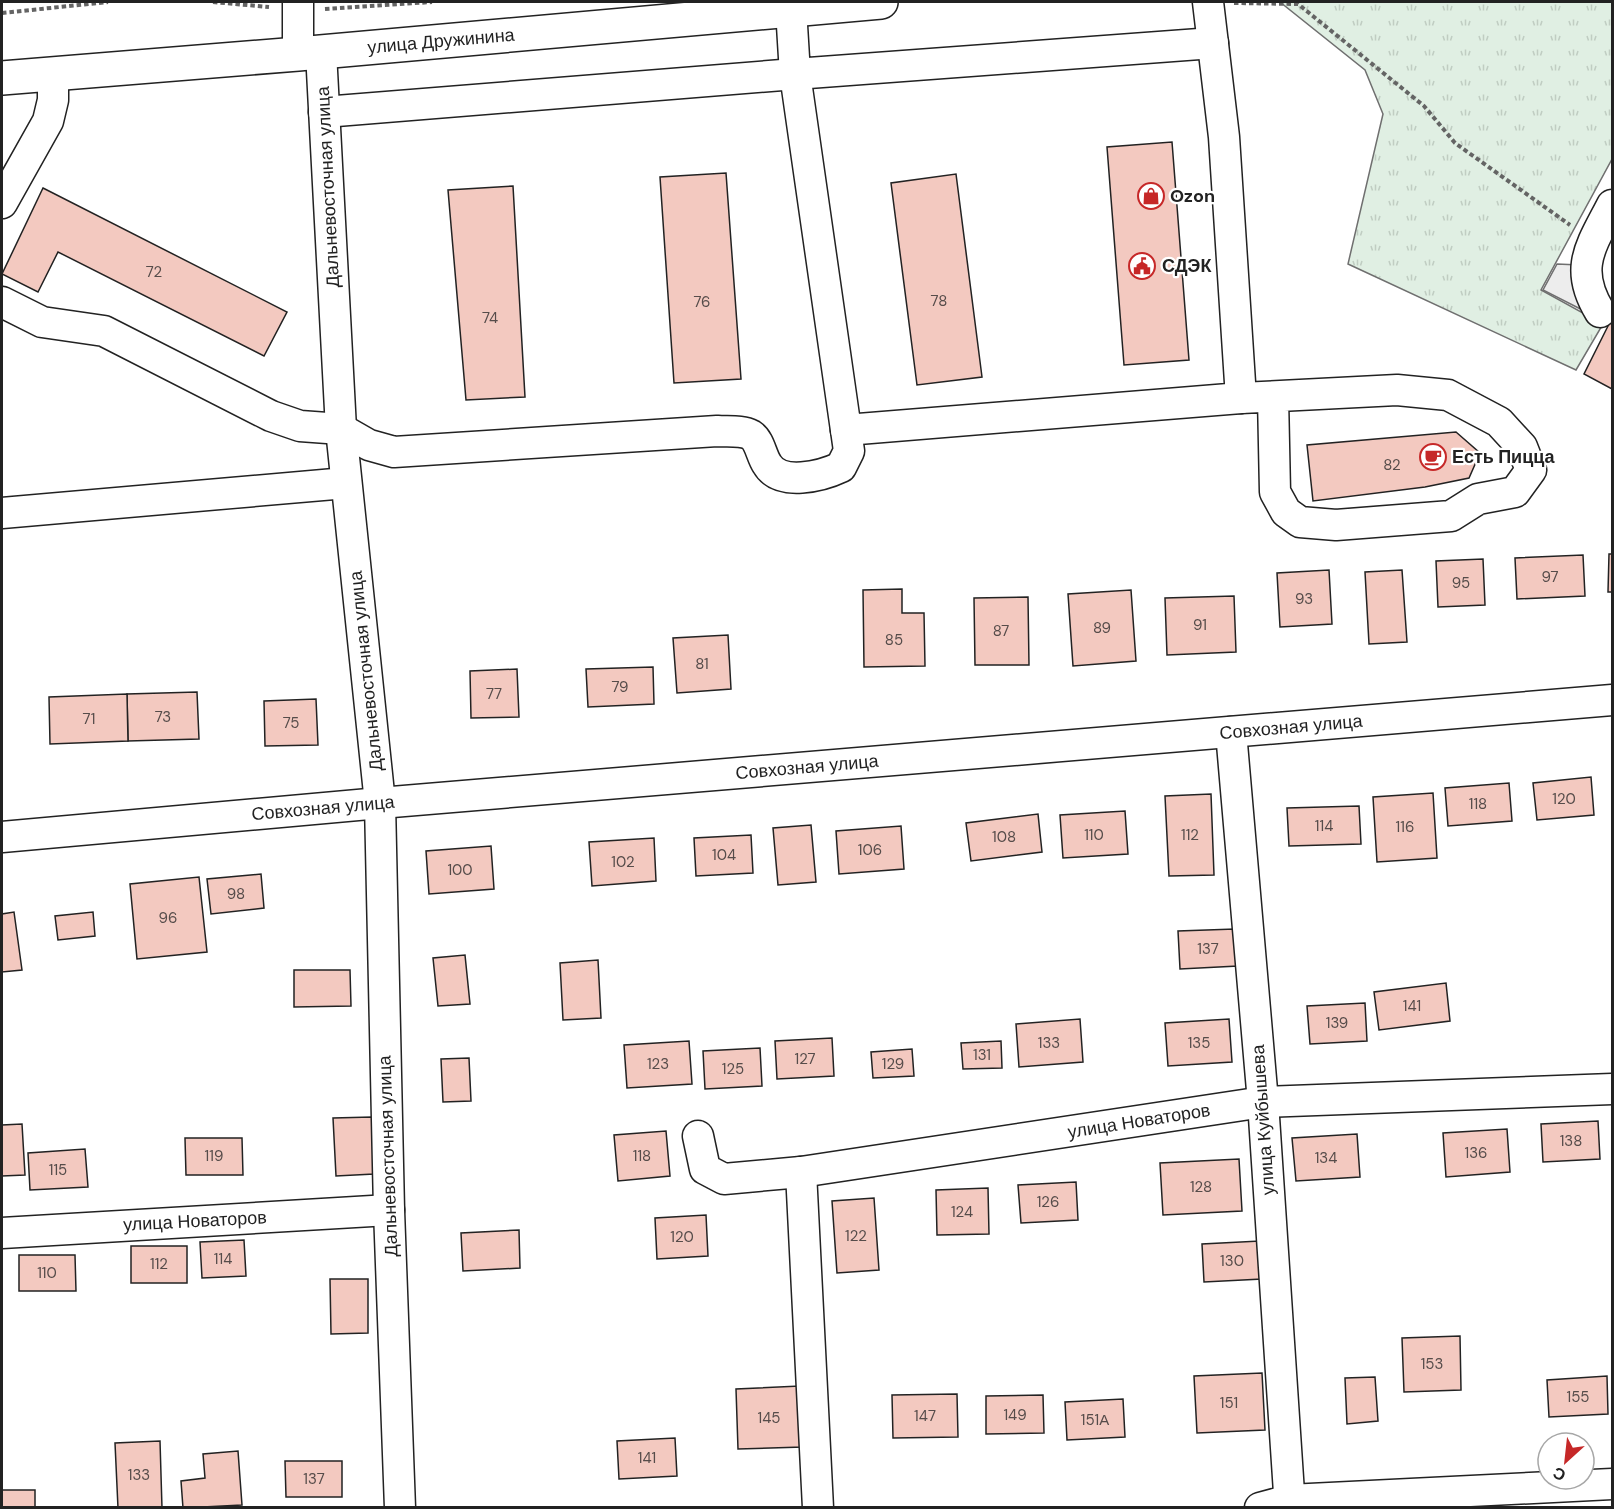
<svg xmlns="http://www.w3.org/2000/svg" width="1614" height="1509" font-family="'DM Sans',sans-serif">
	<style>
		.grass { fill: url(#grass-tufts); stroke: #6f6f6f; stroke-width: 1.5 }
		.parking { fill: #ededed; stroke: #6f6f6f; stroke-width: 1.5 }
		.building { fill: #f3c9c0; stroke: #222; stroke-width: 1.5 }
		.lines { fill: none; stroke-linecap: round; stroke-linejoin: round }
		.minor-casing { stroke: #222; stroke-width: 33 }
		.major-casing { stroke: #222; stroke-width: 36 }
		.path { stroke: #646464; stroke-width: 4; stroke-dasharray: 4.5 3; stroke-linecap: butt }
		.minor { stroke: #fff; stroke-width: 30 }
		.major { stroke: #fff; stroke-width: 33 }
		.labels { text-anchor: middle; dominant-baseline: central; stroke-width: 4.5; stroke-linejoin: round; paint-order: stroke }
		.number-label { font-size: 15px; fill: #564c4a }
		.street-label { font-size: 18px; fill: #222; stroke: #fff }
		.poi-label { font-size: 18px; font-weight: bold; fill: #222; stroke: #fff; text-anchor: start }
	</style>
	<defs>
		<pattern id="grass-tufts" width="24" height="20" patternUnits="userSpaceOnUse" patternTransform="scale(1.5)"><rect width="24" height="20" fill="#e0efe3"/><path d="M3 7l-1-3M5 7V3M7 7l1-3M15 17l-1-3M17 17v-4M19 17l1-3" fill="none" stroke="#c0cdc2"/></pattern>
	</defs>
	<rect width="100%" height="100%" fill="#fff"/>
	<polygon class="grass" points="1280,2 1612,2 1612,159 1541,290 1603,324 1576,370 1348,264 1383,114 1365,70"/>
	<polygon class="parking" points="1557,264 1579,265 1604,321 1543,290"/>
	<g class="building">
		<polygon points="1172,142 1189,360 1124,365 1107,147"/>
		<polygon points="726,173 741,379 674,383 660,177"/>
		<polygon points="956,174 982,377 917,385 891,183"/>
		<polygon points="513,186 525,397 466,400 448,190"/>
		<polygon points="43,188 287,312 264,356 58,252 38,292 2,274"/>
		<polygon points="1612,318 1612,389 1584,374"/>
		<polygon points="1456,432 1480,453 1469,478 1425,487 1313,501 1307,445"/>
		<polygon points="1609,554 1612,554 1612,592 1608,592"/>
		<polygon points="1583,555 1585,596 1517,599 1515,558"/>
		<polygon points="1483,559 1485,605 1438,607 1436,561"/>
		<polygon points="1329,570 1332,624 1280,627 1277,573"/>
		<polygon points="1402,570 1407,642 1369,644 1365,572"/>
		<polygon points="902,589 902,613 924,613 925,666 864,667 863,590"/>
		<polygon points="1131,590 1136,661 1073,666 1068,594"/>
		<polygon points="1234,596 1236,652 1167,655 1165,598"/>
		<polygon points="1028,597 1029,665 975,665 974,598"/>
		<polygon points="728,635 731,689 677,693 673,638"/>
		<polygon points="653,667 654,704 588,707 586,669"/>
		<polygon points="517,669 519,717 471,718 470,671"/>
		<polygon points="197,692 199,739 128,741 127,694"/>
		<polygon points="127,694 128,741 50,744 49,697"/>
		<polygon points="316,699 318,745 265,746 264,701"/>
		<polygon points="1591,777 1594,815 1537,820 1533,783"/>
		<polygon points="1509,783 1512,821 1448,826 1445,788"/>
		<polygon points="1433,793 1437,858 1377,862 1373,797"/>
		<polygon points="1211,794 1214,875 1169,876 1165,796"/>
		<polygon points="1359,806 1361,844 1289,846 1287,808"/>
		<polygon points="1125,811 1128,854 1063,858 1060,815"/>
		<polygon points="1038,814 1042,852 971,861 966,823"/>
		<polygon points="811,825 816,882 778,885 773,828"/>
		<polygon points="901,826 904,869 839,874 836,831"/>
		<polygon points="751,835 753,873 696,876 694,838"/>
		<polygon points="654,838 656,881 592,886 589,842"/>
		<polygon points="491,846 494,889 429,894 426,851"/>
		<polygon points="261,874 264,908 211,914 207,879"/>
		<polygon points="199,877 207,952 137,959 130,884"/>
		<polygon points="14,912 22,970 2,972 2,914"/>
		<polygon points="93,912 95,936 58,940 55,916"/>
		<polygon points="1235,929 1238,966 1180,969 1178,931"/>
		<polygon points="465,955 470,1004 438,1006 433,958"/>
		<polygon points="598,960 601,1018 563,1020 560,963"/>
		<polygon points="294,970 350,970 351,1006 294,1007"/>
		<polygon points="1446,983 1450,1021 1379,1030 1374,992"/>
		<polygon points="1365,1003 1367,1041 1310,1044 1307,1006"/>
		<polygon points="1080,1019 1083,1062 1019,1067 1016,1024"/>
		<polygon points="1229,1019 1232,1062 1168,1066 1165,1023"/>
		<polygon points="832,1038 834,1076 777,1079 775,1041"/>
		<polygon points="689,1041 692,1084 627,1088 624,1045"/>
		<polygon points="1001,1041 1002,1068 963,1069 961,1043"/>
		<polygon points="760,1048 762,1086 705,1089 703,1051"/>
		<polygon points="912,1049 914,1076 873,1078 871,1052"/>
		<polygon points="469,1058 471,1101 443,1102 441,1059"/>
		<polygon points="372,1117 374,1174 336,1176 333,1118"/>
		<polygon points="1598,1121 1600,1159 1543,1162 1541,1124"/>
		<polygon points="22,1124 25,1175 2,1176 2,1125"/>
		<polygon points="1507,1129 1510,1172 1446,1177 1443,1133"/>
		<polygon points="666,1131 670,1176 618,1181 614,1135"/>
		<polygon points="1357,1134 1360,1177 1296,1181 1292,1138"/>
		<polygon points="185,1138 242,1138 243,1175 186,1175"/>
		<polygon points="85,1149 88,1187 30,1190 28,1153"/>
		<polygon points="1239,1159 1242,1211 1163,1215 1160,1163"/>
		<polygon points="1076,1182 1078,1220 1021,1223 1018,1185"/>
		<polygon points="988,1188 989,1234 937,1235 936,1190"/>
		<polygon points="874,1198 879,1270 837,1273 832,1201"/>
		<polygon points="706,1215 708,1256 657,1259 655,1218"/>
		<polygon points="519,1230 520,1268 463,1271 461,1233"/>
		<polygon points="244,1240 246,1276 202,1278 200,1242"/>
		<polygon points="1260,1241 1262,1279 1204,1282 1202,1244"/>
		<rect x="131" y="1246" width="56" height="37"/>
		<polygon points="19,1255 75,1255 76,1291 19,1291"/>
		<polygon points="330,1279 368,1279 368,1333 331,1334"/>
		<polygon points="1460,1336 1461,1390 1404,1392 1402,1338"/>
		<polygon points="1262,1373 1265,1430 1197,1433 1194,1376"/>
		<polygon points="1607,1376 1608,1414 1549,1417 1547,1380"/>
		<polygon points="1375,1377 1378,1421 1347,1424 1345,1378"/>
		<polygon points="800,1386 803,1447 738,1449 736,1389"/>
		<polygon points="957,1394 958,1437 893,1438 892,1395"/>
		<polygon points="1043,1395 1044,1433 986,1434 986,1396"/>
		<polygon points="1123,1399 1125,1437 1067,1440 1065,1402"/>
		<polygon points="675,1438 677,1476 619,1479 617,1441"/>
		<polygon points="160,1441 162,1508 118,1508 115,1443"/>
		<polygon points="238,1451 242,1505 183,1508 181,1481 205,1478 203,1454"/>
		<polygon points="285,1461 342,1461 342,1497 286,1497"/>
		<rect x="2" y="1490" width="33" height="18"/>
	</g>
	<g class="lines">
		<defs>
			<g id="minor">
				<polyline points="791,9 795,74 1213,43"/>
				<polyline points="321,52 341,429 380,803 389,1210 400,1508"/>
				<polyline points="298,54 298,2"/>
				<polyline points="324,112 795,74 846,430 1241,398 1224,137 1208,2"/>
				<polyline points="2,203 48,121 53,100 53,74"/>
				<path d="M2 302 42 322 104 331 271 416 300 426 341 429 369 445 394 452 717 431C727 432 742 430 751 435 760 441 761 455 767 464 780 487 822 476 841 467L849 451 846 430"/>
				<path d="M1600 312C1573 268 1591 246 1612 205"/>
				<polyline points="1241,398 1397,390 1448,395 1499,422 1522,447 1531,470 1515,492 1478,499 1451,516 1336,525 1300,522 1286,512 1275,492 1273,397"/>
				<polyline points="2,513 346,483"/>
				<polyline points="1231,732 1263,1102 1290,1508"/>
				<polyline points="2,837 380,803 1612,700"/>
				<polyline points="698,1136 705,1169 724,1179 801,1172 1263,1102 1612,1089"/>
				<polyline points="801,1172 818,1508"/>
				<polyline points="2,1233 389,1210"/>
				<polyline points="1260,1508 1289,1500 1612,1484"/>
			</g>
			<polyline id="major" points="2,78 298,54 881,2"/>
		</defs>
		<use href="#minor" class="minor-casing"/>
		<use href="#major" class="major-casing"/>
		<g class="path">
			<polyline points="213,2 269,7"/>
			<polyline points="1234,3 1298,4 1424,106 1455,143 1570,225"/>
			<polyline points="325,9 432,2"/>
			<polyline points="2,13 108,2"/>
		</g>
		<use href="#minor" class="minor"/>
		<use href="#major" class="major"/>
	</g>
	<defs>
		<symbol id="shop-ring" viewBox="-11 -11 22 22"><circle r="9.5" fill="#fff" stroke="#c62828" stroke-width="1.5"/><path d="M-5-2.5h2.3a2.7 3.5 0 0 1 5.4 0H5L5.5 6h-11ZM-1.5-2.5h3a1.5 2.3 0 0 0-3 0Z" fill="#c62828"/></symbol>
		<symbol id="civic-ring" viewBox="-11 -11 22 22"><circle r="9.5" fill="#fff" stroke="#c62828" stroke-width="1.5"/><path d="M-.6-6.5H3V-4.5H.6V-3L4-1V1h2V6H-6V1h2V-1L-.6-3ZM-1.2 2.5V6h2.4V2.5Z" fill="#c62828"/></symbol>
		<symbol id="cafe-ring" viewBox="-11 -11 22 22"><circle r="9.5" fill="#fff" stroke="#c62828" stroke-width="1.5"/><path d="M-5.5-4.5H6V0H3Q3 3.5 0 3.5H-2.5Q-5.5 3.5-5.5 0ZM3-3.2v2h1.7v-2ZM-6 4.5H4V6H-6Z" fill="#c62828"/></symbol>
	</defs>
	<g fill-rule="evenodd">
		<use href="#shop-ring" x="1136" y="181" width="30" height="30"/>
		<use href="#civic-ring" x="1127" y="251" width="30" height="30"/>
		<use href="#cafe-ring" x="1418" y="442" width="30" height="30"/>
	</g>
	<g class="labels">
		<g class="number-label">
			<text x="154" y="272">72</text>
			<text x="939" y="301">78</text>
			<text x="702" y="302">76</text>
			<text x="490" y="318">74</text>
			<text x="1392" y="465">82</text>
			<text x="1550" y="577">97</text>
			<text x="1461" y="583">95</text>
			<text x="1304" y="599">93</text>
			<text x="1200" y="625">91</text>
			<text x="1102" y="628">89</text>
			<text x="1001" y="631">87</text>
			<text x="894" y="640">85</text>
			<text x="702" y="664">81</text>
			<text x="620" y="687">79</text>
			<text x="494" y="694">77</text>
			<text x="163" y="717">73</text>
			<text x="89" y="719">71</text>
			<text x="291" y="723">75</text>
			<text x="1564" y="799">120</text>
			<text x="1478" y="804">118</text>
			<text x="1324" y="826">114</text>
			<text x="1405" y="827">116</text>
			<text x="1094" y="835">110</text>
			<text x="1190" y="835">112</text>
			<text x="1004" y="837">108</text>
			<text x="870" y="850">106</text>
			<text x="724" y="855">104</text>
			<text x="623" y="862">102</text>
			<text x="460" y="870">100</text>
			<text x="236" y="894">98</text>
			<text x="168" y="918">96</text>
			<text x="1208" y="949">137</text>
			<text x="1412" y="1006">141</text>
			<text x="1337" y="1023">139</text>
			<text x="1049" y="1043">133</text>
			<text x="1199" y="1043">135</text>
			<text x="982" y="1055">131</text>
			<text x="805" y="1059">127</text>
			<text x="658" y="1064">123</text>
			<text x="893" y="1064">129</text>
			<text x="733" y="1069">125</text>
			<text x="1571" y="1141">138</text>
			<text x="1476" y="1153">136</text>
			<text x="214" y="1156">119</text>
			<text x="642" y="1156">118</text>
			<text x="1326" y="1158">134</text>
			<text x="58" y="1170">115</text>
			<text x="1201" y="1187">128</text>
			<text x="1048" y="1202">126</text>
			<text x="962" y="1212">124</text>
			<text x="856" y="1236">122</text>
			<text x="682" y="1237">120</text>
			<text x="223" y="1259">114</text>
			<text x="1232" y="1261">130</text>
			<text x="159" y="1264">112</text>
			<text x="47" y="1273">110</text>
			<text x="1432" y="1364">153</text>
			<text x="1578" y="1397">155</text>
			<text x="1229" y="1403">151</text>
			<text x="1015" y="1415">149</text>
			<text x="925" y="1416">147</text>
			<text x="769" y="1418">145</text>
			<text x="1095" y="1420">151А</text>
			<text x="647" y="1458">141</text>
			<text x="139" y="1475">133</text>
			<text x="314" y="1479">137</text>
		</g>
		<g class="street-label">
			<text transform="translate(441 41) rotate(-5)">улица Дружинина</text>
			<text transform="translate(328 187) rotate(-93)">Дальневосточная улица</text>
			<text transform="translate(366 671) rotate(-96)">Дальневосточная улица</text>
			<text transform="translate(1291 727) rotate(-5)">Совхозная улица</text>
			<text transform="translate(807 767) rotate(-5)">Совхозная улица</text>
			<text transform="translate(323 808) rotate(-5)">Совхозная улица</text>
			<text transform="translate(1263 1120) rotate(-94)">улица Куйбышева</text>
			<text transform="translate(1139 1121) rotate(-9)">улица Новаторов</text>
			<text transform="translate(388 1156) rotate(-92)">Дальневосточная улица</text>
			<text transform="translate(195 1221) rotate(-3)">улица Новаторов</text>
		</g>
		<g class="poi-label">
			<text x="1170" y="196">Ozon</text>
			<text x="1162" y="266">СДЭК</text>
			<text x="1452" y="457">Есть Пицца</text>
		</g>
	</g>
	<rect width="1614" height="1509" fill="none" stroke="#222222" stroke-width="6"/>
	<g transform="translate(1566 1461) rotate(207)"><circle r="28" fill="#ffffff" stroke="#a7a7a7" stroke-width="1.5"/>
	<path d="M0-4.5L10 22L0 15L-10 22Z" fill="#c62828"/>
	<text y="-9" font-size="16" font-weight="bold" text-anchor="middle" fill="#222222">С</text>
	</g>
</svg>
